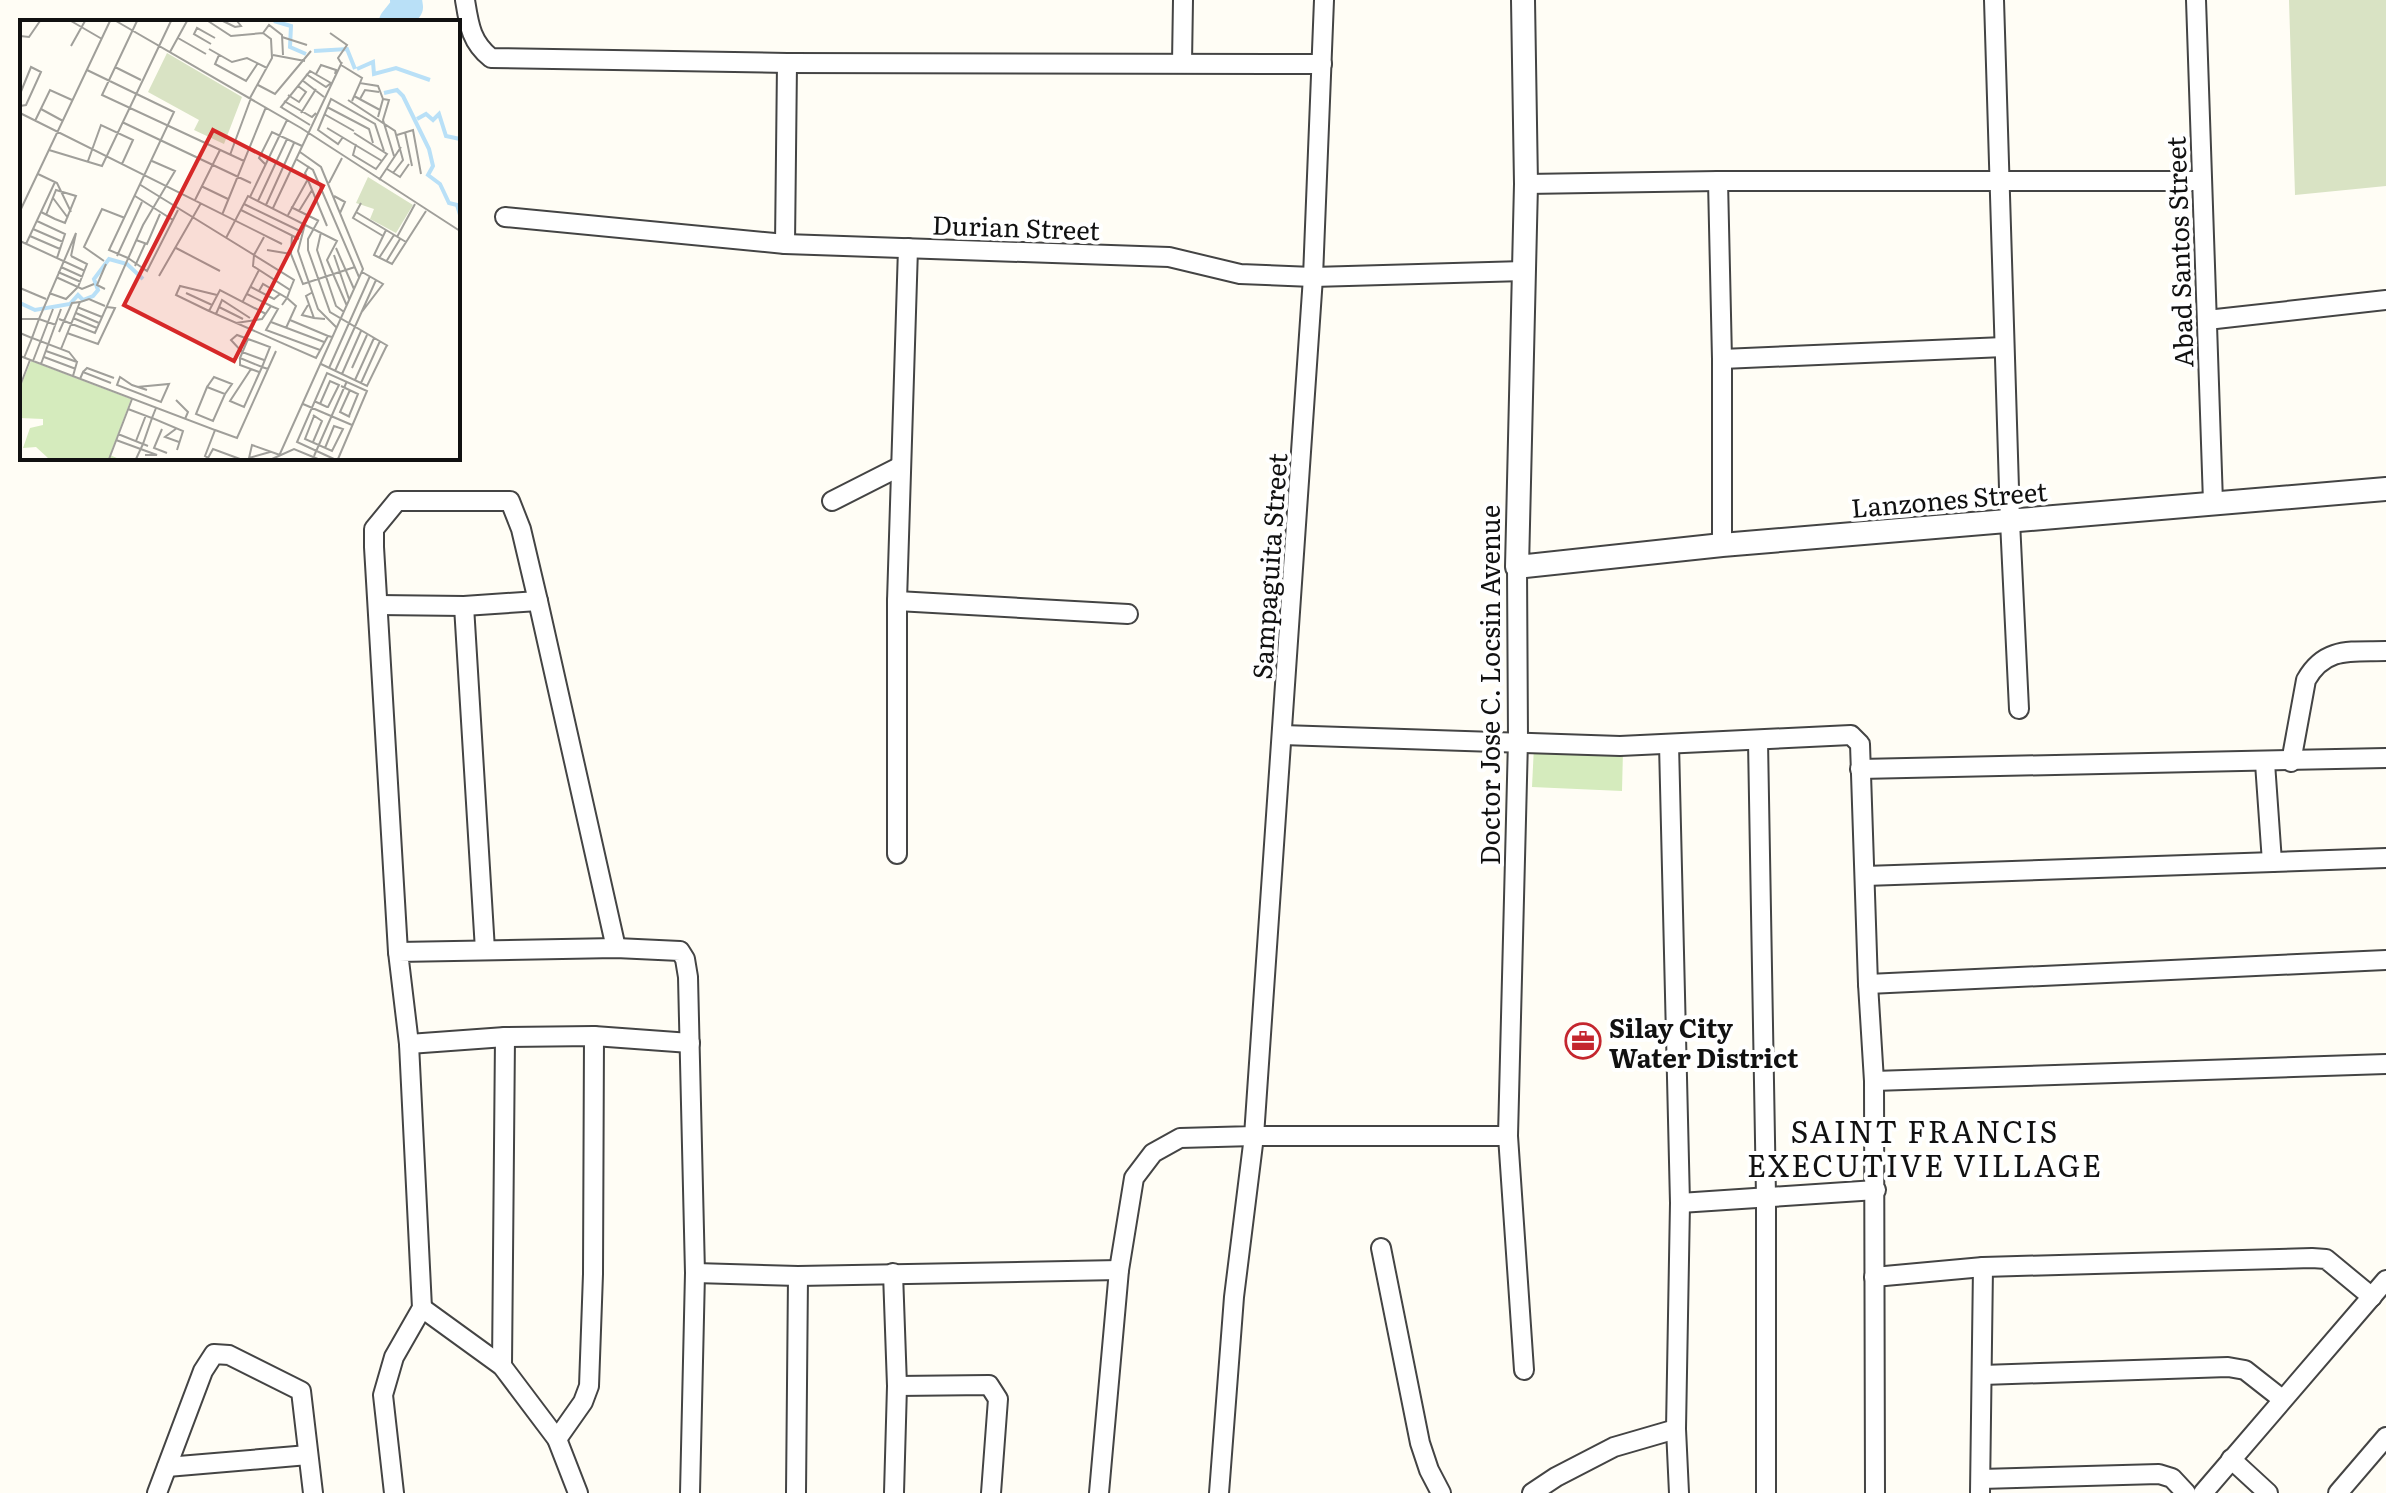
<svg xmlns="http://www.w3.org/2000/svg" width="2386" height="1493" font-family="Literata,serif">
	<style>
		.green { fill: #d5ebbd }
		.cemetery { fill: #d9e3c4 }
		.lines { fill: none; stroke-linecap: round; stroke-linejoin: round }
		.river { stroke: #b9e0f7; stroke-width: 32 }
		.minor-casing { stroke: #444; stroke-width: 22 }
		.tertiary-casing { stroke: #444; stroke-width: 26 }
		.minor { stroke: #fff; stroke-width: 18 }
		.tertiary { stroke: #fff; stroke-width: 22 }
		.labels { text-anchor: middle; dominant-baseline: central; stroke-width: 8; stroke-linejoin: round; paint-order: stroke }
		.street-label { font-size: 26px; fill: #111; stroke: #fff }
		.poi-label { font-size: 26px; font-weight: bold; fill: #111; stroke: #fff; text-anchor: start }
		.quarter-label { font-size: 30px; letter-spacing: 2px; fill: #111; stroke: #fff }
		.inset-river { fill: none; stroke: #b9e0f7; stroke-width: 4 }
		.inset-road { fill: none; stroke: #a09f9a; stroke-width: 2 }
		.view { fill: #d62828; fill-opacity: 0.15; stroke: #d62828; stroke-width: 4 }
		.inset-edge { fill: none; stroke: #111; stroke-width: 4 }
	</style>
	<rect width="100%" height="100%" fill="#fffdf5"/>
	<polygon class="green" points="1534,746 1623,750 1622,791 1532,787"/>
	<polygon class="cemetery" points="2289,0 2386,0 2386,186 2295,195"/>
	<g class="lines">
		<polyline class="river" points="395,22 407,7 406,0"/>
		<defs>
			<g id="minor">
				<path d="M465 0C469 25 471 42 491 58L787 63 1322 64"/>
				<polyline points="1994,0 2010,521 2019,709"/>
				<polyline points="2196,0 2213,502"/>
				<polyline points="1182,63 1183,0"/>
				<polyline points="1718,181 1722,359 1722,545"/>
				<polyline points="1526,184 1718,181 2202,181"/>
				<polyline points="505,217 785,244 1169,257 1240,274 1313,277 1524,271"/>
				<polyline points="785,244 787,63"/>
				<polyline points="2207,320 2386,300"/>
				<polyline points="1722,359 2004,347"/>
				<polyline points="832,501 901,466"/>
				<polyline points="1517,567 1518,740 1508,1136 1524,1370"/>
				<polyline points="897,601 1128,614"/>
				<polyline points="378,605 464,606 538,601"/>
				<polyline points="464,606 485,950"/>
				<polyline points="1282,735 1620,746 1851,735 1860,744 1868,984 1874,1081 1875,1493"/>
				<polyline points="1758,741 1766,1196 1766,1493"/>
				<polyline points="1669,744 1680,1203 1676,1429 1679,1493"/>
				<path d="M2291 762 2306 680C2325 646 2352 652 2386 651"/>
				<polyline points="2265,763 2272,862"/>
				<polyline points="1860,769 2386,758"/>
				<polyline points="897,854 897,601 908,248"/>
				<polyline points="1865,876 2386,858"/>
				<polyline points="398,952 374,547 374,529 397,501 510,501 521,529 538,601 616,948"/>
				<polyline points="1868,984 2386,960"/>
				<polyline points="594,1036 690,1043"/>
				<polyline points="409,1044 505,1037 594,1036 593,1274 589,1386 583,1402 557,1439"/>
				<polyline points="1874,1081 2386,1064"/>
				<polyline points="1680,1203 1876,1190"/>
				<polyline points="1381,1248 1420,1443 1429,1470 1441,1493"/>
				<polyline points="695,1273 798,1276 1119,1270"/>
				<polyline points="893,1273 897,1386 894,1493"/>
				<polyline points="1874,1277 1983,1267 2312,1258 2326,1259 2372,1297"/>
				<polyline points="422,1308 502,1366 557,1439 578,1493"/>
				<polyline points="502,1366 505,1037"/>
				<polyline points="1982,1375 2228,1367 2245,1370 2282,1399"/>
				<polyline points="897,1386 989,1385 998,1399 991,1493"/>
				<polyline points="2231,1459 2268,1493"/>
				<polyline points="167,1467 308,1455"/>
				<polyline points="1981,1479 2159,1474 2172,1478 2186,1493"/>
				<polyline points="157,1493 203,1371 214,1354 229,1355 301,1391 313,1493"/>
				<polyline points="394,1493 383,1395 394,1357 422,1308 409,1044 398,952 616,948 680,951 685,959 688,977 695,1273 690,1493"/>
				<polyline points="796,1493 798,1276"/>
				<polyline points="1099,1493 1119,1270 1134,1178 1153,1153 1180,1138 1254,1136 1313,277 1324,0"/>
				<polyline points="1219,1493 1234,1297 1254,1136 1508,1136"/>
				<polyline points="1532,1493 1556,1477 1614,1447 1676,1429"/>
				<polyline points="1980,1493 1983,1267"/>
				<polyline points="2203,1493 2386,1280"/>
				<polyline points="2338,1493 2386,1437"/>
			</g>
			<polyline id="tertiary" points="1523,0 1526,184 1517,567 1722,545 2386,489"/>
		</defs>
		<use href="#minor" class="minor-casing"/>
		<use href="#tertiary" class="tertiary-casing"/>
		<use href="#minor" class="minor"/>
		<use href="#tertiary" class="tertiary"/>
	</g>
	<defs>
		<symbol id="office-ring" viewBox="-11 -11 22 22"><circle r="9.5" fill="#fff" stroke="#c4262e" stroke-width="1.5"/><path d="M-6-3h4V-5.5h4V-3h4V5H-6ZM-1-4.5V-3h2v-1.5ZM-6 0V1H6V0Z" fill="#c4262e"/></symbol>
	</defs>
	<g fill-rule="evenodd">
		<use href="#office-ring" x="1563" y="1021" width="40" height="40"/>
	</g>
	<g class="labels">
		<g class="street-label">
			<text transform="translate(1016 226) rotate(2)">Durian Street</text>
			<text transform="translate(2178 252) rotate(-92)">Abad Santos Street</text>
			<text transform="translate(1949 498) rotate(-5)">Lanzones Street</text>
			<text transform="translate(1268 566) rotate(-86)">Sampaguita Street</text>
			<text transform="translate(1488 685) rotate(-90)">Doctor Jose C. Locsin Avenue</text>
		</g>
		<g class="poi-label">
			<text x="1609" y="1026">Silay City<tspan x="1609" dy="30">Water District</tspan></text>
		</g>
		<g class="quarter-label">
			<text x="1925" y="1130">SAINT FRANCIS<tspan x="1925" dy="34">EXECUTIVE VILLAGE</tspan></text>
		</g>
	</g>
	<g transform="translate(20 20)">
		<rect width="440" height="440" fill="#fffdf5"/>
		<path d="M11 341 111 379 90 435 99 439 28 438 16 427 3 428 10 408 23 405V399L0 398V368Z" fill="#d5ebbd"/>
		<path d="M147 33 222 77 204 124 174 110 179 100 128 72ZM348 157 393 185 376 213 350 199 354 189 336 183Z" fill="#d9e3c4"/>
		<path class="inset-river" d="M254 1 271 6 270 27 286 34M294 31 327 29 335 49M337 49 353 42 354 54 376 48 410 60M364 73 377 70 383 76 409 129 413 146 408 155 420 164 429 183 437 185 440 195M397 99 406 94 413 100 419 94 426 116 440 119M0 283 15 290 50 284 58 275 63 280 73 276 78 270 74 259 89 239 107 244 123 259"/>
		<path class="inset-road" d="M51 1 82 19M96 1 281 108 440 211M117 1 82 75 224 141M188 1 211 16 243 13 251 19 252 38 230 78M203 1 215 7 221 6 217 1M243 13 249 5 262 15 263 35M310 13 327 25 318 38 321 43M0 16 9 17 20 1M262 17 287 25M158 18 186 34M191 24 174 14 177 8 195 18M51 26 65 1M189 29 212 42 227 38 247 48M150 32 167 1M199 35 195 44 226 61 238 43M253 35 285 41M321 45 342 58 340 63M95 47 121 60M67 50 154 92 89 230 108 238M286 54 306 67 311 63M296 54 301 45 316 50 315 54M282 60 304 77M238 65 255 74 291 31M0 74 11 47 21 52 6 85 0 86M268 75 279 82 286 72 278 66M334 76 360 90M340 79 345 70 359 72M363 79 369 80 363 100 374 136M328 80 375 111 383 140 373 153M264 81 292 97 296 93M332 81 340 63 358 66 363 79 358 97M307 87 349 109 353 123M21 89 43 101M0 93 262 224M281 93 296 69M304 94 334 111M15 101 30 70 52 80M102 102 231 163M290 105 261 87 290 51 311 63M307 108 362 141M385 112 392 146M334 113 367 134 356 149 333 135 336 124M377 115 393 110 401 154M323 117 318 124 298 110 311 79 355 104 364 131M29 130 82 146 151 1M210 135 231 78M276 139 293 150 339 257M68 141 81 105 113 120 102 144M246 145 239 138 252 112 282 126M289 146 285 153 307 206M367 149 380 157 389 144M18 154 37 163 51 192M359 160 381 127M309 163 322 138M119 164 234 235 233 246 270 270 267 278 260 274 254 279 231 267M181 166 208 179M115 176 153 200M314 176 325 182 320 193M230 177 267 100M33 178 48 198M175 180 200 130M238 181 267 119M341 183 333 198 363 216M224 184 282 212M246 185 274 123M271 187 299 201M253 188 322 42M221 190 279 219M0 191 90 1M279 191 292 170M21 192 35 199 45 203 56 176 36 170 26 195M336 192 386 222M202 195 246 87M268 195 288 159M17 201 45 214 37 238M298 201 288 219V230L310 292 368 326M285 204 278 231 298 289 317 308M13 209 43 222M366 210 354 235 372 244 406 191M301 212 297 230 316 286 324 292M272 215 271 234 283 264 335 247M10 216 40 229M244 217 234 235 274 260 270 270M377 217 395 184M206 218 228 176 317 221 307 240 327 286M116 220 127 224 140 194M0 221 65 251M6 224 35 162M156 228 200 251M316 228 334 269M247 230 271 234M314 235 329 279M97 236 122 182M108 238 127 251 158 190M359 238 374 215M84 241 64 227 82 189 105 198M366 242 380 219M115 246 125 224M41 247 63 257M38 252 61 262M139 256 181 183M36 257 62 269 74 264M0 268 26 279M85 269 77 265 86 244M239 271 243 264 260 274M293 272 286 276 294 298 305 299M29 273 46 279 58 267 67 244 51 236M166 273 192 285M227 274 251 286M223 281 239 250M262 285 267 278 276 286 266 308M288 285 282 295 294 298M57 287 82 297M199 287 223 299M189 291 156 275 160 266 197 275M56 293 79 303M341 293 363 264 342 252M196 294 202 280 230 298M246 294 200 270 189 291 296 338 308 316 312 317M53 298 77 308M0 299H19L56 213 51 236M39 299 75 313 123 205 155 151 132 141M270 300 308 316M251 302 304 322M216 303 242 299 251 286 258 289 246 310 300 330M36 305 19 299 12 318 49 332 57 342M39 312 52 283 60 282M0 313 12 318 4 338M47 313 78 324 95 288 87 287M228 319 217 315 211 320 222 332 244 340M41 329 60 282 69 279 85 286M26 331 57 342 53 356M0 336 195 410 185 436 190 439M24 337 56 349M220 338V345L239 352M13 341 33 289M21 344 41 289M301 344 347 366 367 325M309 348 350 256M332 348 347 315M231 349 210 381 224 387 242 347 250 327 228 319 220 338 242 347 248 349M315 351 356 260M63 352 67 348 94 358M322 354 341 311M60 359 63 352 91 363M335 360 354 318M341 363 360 321M0 366 10 340M321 366 338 374 329 396M117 367 149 364 141 382 97 365 100 357 112 365 127 370M187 367 205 374 193 401 176 394ZM187 367 194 357 212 364 205 374M156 380 168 392 165 399M294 381 307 387H308L319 365 310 361 300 384M283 384 332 405M136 388 132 398 163 411 157 430M108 389 132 398 123 424 128 426M294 396 285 419 312 431 323 409 314 406 305 428M330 397 320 392 330 370M157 408 145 417 159 422M142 409 134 428 147 433M195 410 217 418 256 331M98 414 123 424 116 439M96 420 137 435H125M116 421 126 395M293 422 302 401 293 395M250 432 229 438 232 425 260 435M259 436 343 249 301 147 280 132M294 436 327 361M188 438 193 429 220 439M89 439 112 379M252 439 274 429 298 439M314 439 277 422 307 353 347 371 318 439"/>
		<path class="view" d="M193 110 303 166 214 341 104 285Z"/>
		<rect width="440" height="440" class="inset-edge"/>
	</g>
</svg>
